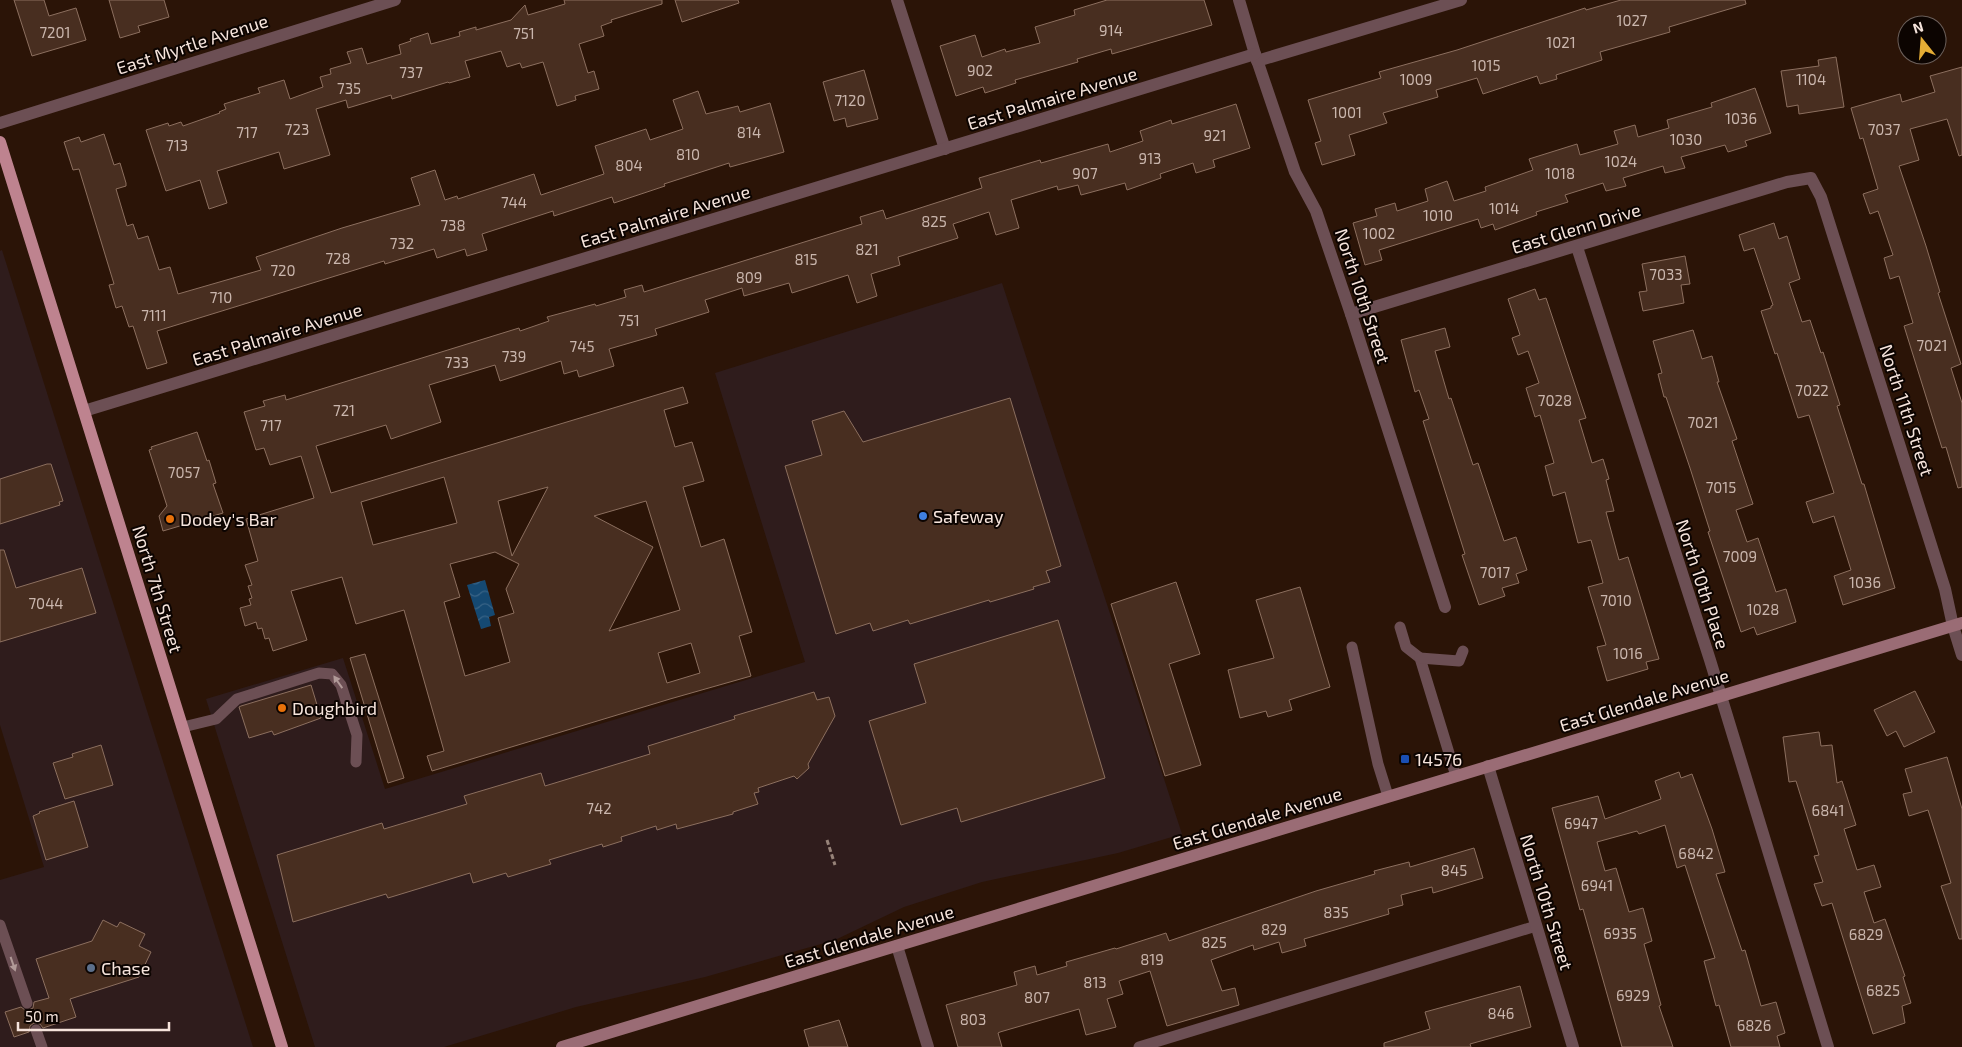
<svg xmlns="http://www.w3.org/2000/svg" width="1962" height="1047" font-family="'Exo 2',sans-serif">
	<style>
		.commercial { fill: #2f1c1c }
		.water { fill: url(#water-waves) }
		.building { fill: #482e20; stroke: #8c6f5f; fill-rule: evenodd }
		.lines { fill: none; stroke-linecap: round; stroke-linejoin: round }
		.path { stroke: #978379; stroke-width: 3; stroke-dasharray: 5 2.5; stroke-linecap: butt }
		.service { stroke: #6c4f54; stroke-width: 11 }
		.minor { stroke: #6c4f54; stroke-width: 12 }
		.secondary { stroke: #9a6c75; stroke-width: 12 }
		.primary { stroke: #be838f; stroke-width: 12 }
		.oneway { fill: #b19a98 }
		.shop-dot { fill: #3f7fe0; stroke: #0c0401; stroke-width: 2 }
		.food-dot { fill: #e8710a; stroke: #0c0401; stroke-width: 2 }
		.transit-dot { fill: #1a4fb4; stroke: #0c0401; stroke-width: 2 }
		.service-dot { fill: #5c6f8a; stroke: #0c0401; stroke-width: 2 }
		.labels { text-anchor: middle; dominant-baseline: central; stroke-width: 4; stroke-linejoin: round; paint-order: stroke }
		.number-label { font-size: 15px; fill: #cab6ad }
		.street-label { font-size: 18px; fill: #f6e4dc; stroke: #0c0401 }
		.poi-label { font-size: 18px; fill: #f6e4dc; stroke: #0c0401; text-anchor: start }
	</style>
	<defs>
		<pattern id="water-waves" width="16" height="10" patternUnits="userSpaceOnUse" patternTransform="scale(1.25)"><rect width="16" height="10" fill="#154972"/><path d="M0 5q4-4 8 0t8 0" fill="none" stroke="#386386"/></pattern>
	</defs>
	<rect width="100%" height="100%" fill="#2b1407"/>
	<g class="commercial">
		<polygon points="2,250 183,825 253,1047 0,1047 0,880 44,867 0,725 0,251"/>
		<polygon points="1002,283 1182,834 1118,853 982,882 904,907 835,940 705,977 576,1007 444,1047 315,1047 206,699 343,658 385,789 805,662 715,373"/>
	</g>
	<polygon class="water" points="485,580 495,615 489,617 491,626 481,629 467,585"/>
	<g class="building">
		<polygon points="14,0 44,0 49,16 76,8 86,40 32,56"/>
		<polygon points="109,0 164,0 169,17 138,26 140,32 120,38"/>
		<polygon points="564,0 662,0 662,4 611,20 612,22 601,26 604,36 579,44 588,73 594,71 599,89 575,96 576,100 557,106 543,62 522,68 520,63 507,67 501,51 465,61 470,77 449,83 448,82 392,99 391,95 348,108 346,100 316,109 330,155 284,169 279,152 217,171 227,203 209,209 200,180 166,191 146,130 168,123 169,126 181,122 183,126 220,113 219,112 226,109 224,104 260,93 258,88 284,80 290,99 323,87 320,77 331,74 330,69 351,63 347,52 362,48 367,64 401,54 399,45 411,41 410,39 428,33 431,44 460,36 459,32 476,27 476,30 511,20 525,5 528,15 565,4"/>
		<polygon points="675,0 738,0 739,3 682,22"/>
		<polygon points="1107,0 1204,0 1212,25 1112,54 1111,49 1077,59 1078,62 1015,80 1016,83 985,93 983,87 956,96 940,46 975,35 982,57 1005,49 1006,52 1040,43 1035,27 1075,15 1074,10"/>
		<polygon points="1621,0 1745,0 1746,4 1669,27 1670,32 1600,52 1602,60 1556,75 1557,79 1540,84 1537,76 1483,94 1477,78 1436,90 1438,97 1383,113 1387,123 1349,135 1355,155 1322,165 1315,143 1321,141 1308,100 1381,78 1379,72 1457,50 1585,8 1586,10"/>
		<polygon points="1836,57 1844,107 1799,114 1798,105 1787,107 1781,71 1819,66 1818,60"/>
		<polygon points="1962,67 1962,155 1959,156 1947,119 1910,129 1919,160 1899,166 1926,246 1940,292 1938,293 1961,364 1951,368 1962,403 1962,487 1958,488 1946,447 1942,448 1904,326 1913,323 1899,276 1890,279 1884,258 1893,255 1878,211 1870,214 1863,194 1878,189 1863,138 1860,139 1851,108 1900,94 1902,102 1935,92 1930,76"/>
		<polygon points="864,70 878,119 847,127 845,118 834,121 823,82"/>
		<polygon points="1755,88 1771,133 1745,141 1747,146 1728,152 1725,145 1681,157 1685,168 1665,173 1663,166 1623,178 1626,186 1606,191 1603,183 1565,195 1568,202 1536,212 1537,215 1495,230 1493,224 1481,228 1478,219 1379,250 1382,260 1365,265 1353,223 1377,216 1375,209 1395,203 1397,211 1428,201 1425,189 1447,181 1454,201 1486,191 1485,187 1533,170 1529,159 1577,144 1580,155 1618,144 1614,131 1635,125 1638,137 1669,128 1667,120 1712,107 1711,103"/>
		<polygon points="698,91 706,114 738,106 740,112 770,103 784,152 730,167 729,163 664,184 665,186 614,203 612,197 554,216 553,211 482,234 487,250 467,256 465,249 437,258 434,249 385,264 384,261 157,331 167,363 147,369 133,326 129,327 122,306 116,308 109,285 114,284 79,169 73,170 64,142 79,137 81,142 104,134 114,165 120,163 126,183 126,186 116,189 127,226 133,224 138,239 148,236 159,270 170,267 178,294 261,270 256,257 342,228 420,205 411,178 435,170 445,200 457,196 458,199 534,174 541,195 604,174 595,146 646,129 650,140 683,129 673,100"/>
		<path d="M1236 104 1250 148 1213 160 1215 167 1196 173 1193 163 1160 174 1161 178 1127 190 1125 183 1081 195 1078 185 1058 190 1057 186 1011 200 1019 228 996 235 989 212 953 224 958 238 898 257 900 265 871 274 877 296 857 303 848 275 792 293 789 283 744 296 742 288 705 300 709 312 655 329 657 335 609 349 614 366 579 377 577 370 564 374 561 361 500 381 495 365 429 385 441 422 391 439 386 425 316 446 331 493 683 387 688 403 664 410 675 447 692 442 704 481 683 487 701 547 724 539 752 632 739 636 751 676 670 699 432 771 427 756 444 751 404 610 356 624 342 577 291 591 307 640 273 651 269 638 265 639 262 628 258 629 256 622 245 626 240 608 251 605 249 599 252 598 248 586 252 585 245 565 258 561 246 519 314 498 301 456 270 465 264 448 256 450 244 412 265 406 263 401 285 395 286 400 519 328 520 331 549 321 547 317 595 304 596 306 626 297 624 290 642 285 644 292 862 224 860 217 883 210 886 219 982 188 979 178 1040 160 1041 163 1108 144 1110 152 1143 141 1140 131 1171 120 1172 124ZM444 477 457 523 373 545 361 502ZM548 487 512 556 498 501ZM646 501 680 610 609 631 653 547 594 516ZM495 552 519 564 506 589 514 613 498 618 510 662 465 676 444 602 460 597 450 564ZM691 643 700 673 667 683 658 653Z"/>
		<polygon points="1774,223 1779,239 1787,236 1800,279 1789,283 1802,322 1810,320 1821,353 1823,352 1840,405 1837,406 1862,484 1864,484 1895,588 1843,605 1834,576 1851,570 1834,516 1813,523 1806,502 1834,493 1809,415 1798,418 1777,353 1775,354 1761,311 1771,308 1771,306 1773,305 1754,248 1744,251 1739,235"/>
		<polygon points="1685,256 1690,284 1681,285 1684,303 1643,311 1639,292 1647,291 1642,264"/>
		<polygon points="1535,289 1539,300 1546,298 1586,418 1579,420 1592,463 1603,459 1609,479 1606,480 1614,511 1606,512 1619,560 1628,557 1659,659 1646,662 1648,669 1607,681 1597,647 1606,645 1588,587 1603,583 1591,540 1578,543 1565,492 1553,496 1545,466 1554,463 1540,415 1535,417 1526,388 1539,383 1528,351 1518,355 1512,338 1520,335 1508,299"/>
		<polygon points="1445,328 1450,347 1435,351 1449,399 1451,398 1473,465 1478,463 1504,541 1516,537 1527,570 1516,574 1519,583 1502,588 1505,596 1479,605 1462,555 1465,554 1423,421 1429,419 1419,390 1415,392 1401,340"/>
		<polygon points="1693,330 1702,359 1712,356 1719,382 1717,382 1737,439 1732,441 1753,504 1736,510 1747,542 1758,538 1776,592 1786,589 1796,622 1757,635 1754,627 1741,632 1708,532 1710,531 1690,468 1666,397 1664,397 1658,374 1662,373 1653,341"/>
		<polygon points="1010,398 1061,566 1046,571 1050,582 1033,587 1034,589 990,602 989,600 910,624 908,620 873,631 870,623 836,634 785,466 822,455 812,421 844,411 863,442"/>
		<polygon points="197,432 207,461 209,460 216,483 213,484 223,513 163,531 159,516 167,506 149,450 152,449 151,447"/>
		<polygon points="47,464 51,464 63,501 59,502 60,505 0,524 0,479"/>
		<polygon points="0,550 4,550 16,588 82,568 96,613 0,642"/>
		<polygon points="1176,582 1200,654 1169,664 1201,765 1165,776 1111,604"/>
		<polygon points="1300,587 1330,687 1289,700 1292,710 1268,717 1266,711 1240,718 1228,670 1274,658 1256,600"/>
		<polygon points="1058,620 1105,778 961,822 957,808 901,825 869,721 926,703 914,664"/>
		<polygon points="365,654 404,778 388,783 350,658"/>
		<polygon points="311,685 321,718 274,735 272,731 249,738 239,707 241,706"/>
		<polygon points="1915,691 1935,732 1904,747 1896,731 1887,736 1874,710"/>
		<polygon points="814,692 817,700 829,697 835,716 808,764 809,768 797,779 794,776 758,788 759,792 754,793 758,804 733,812 733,814 677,829 676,824 657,830 656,826 621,837 622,841 603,847 602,844 549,860 551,864 508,877 506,873 473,883 470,873 388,898 386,894 293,922 277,855 382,823 384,829 467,804 464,796 541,773 545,786 650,754 648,746 735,719 734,716"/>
		<polygon points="1819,732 1821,746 1832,745 1837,783 1842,781 1856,825 1844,829 1857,870 1874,865 1881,887 1864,892 1874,923 1885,919 1905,976 1903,977 1911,1003 1902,1006 1905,1023 1873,1034 1832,903 1822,906 1814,884 1823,882 1814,856 1819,855 1796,781 1789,782 1783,737"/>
		<polygon points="101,745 113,785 65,799 53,763 73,757 72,754"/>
		<polygon points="1947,757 1962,809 1962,939 1959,939 1941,886 1951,883 1928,810 1909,816 1903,794 1912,792 1905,769"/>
		<polygon points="1679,772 1681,778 1692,774 1712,829 1725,872 1716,874 1742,951 1745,950 1761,1006 1776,1002 1785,1033 1777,1036 1780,1047 1731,1047 1719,1005 1716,1006 1704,961 1715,958 1685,865 1677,868 1665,825 1639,834 1637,831 1597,842 1605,871 1616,868 1629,912 1643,908 1652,941 1644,944 1661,1005 1659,1006 1673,1047 1622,1047 1583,909 1580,910 1552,808 1598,796 1605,819 1661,799 1655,781"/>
		<polygon points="74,801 88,847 46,860 33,816 40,813 39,812"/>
		<polygon points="1474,848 1483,878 1433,893 1432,887 1401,895 1403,905 1388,909 1389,914 1304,939 1306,946 1282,953 1279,942 1254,950 1253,945 1211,960 1222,991 1235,988 1239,1005 1167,1026 1150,971 1119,981 1123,994 1107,999 1116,1027 1086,1035 1079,1009 1000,1032 998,1033 1002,1047 958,1047 946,1005 1017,985 1014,972 1035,966 1037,975 1067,966 1066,962 1115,948 1116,949 1166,933 1169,941 1316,891 1375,874 1374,871 1409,862 1410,867"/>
		<polygon points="103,920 117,927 120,922 145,934 139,946 151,952 139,977 70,999 76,1017 43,1028 40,1024 34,1023 30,1026 29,1032 14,1037 5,1012 21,1007 25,1010 29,1010 33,1008 34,1002 49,998 36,959 92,941"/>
		<polygon points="1520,986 1531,1027 1470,1044 1471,1047 1384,1047 1384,1043 1430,1029 1425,1012"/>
		<polygon points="839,1020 848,1047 809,1047 804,1030"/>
	</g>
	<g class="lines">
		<polyline class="path" points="827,840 835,865"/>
		<g class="service">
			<polyline points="1400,627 1406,647 1420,658 1456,776"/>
			<polyline points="1352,647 1378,764 1388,796"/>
			<polyline points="1420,658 1459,661 1463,651"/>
			<polyline points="183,727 216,719 237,699 319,673 332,674 341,685 357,735 356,762"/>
			<polyline points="0,925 27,1003"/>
			<polyline points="36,1030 42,1047"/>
			<polyline points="1139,1047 1536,926"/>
		</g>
		<g class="minor">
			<polyline points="897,0 945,149"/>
			<polyline points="1239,0 1255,54 1295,172 1316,211 1351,314 1445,607"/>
			<polyline points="1257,61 1461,0"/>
			<polyline points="0,123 395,0"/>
			<polyline points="1577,247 1710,660 1828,1047"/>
			<polyline points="1351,314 1787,182 1811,178 1821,197 1945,589 1953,626 1962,655"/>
			<polyline points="84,411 1255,54"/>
			<polyline points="1488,766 1573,1047"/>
			<polyline points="897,946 928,1047"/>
		</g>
		<polyline class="secondary" points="562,1047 1962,623"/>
		<polyline class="primary" points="0,142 282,1047"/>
	</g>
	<defs><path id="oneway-solid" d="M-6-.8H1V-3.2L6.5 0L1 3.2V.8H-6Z" transform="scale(1.25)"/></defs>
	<g class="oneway">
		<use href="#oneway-solid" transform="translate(338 682) rotate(-125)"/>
		<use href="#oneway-solid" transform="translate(13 964) rotate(71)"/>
	</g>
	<circle class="shop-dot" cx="923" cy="516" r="5"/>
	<g class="food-dot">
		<circle cx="170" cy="519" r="5"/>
		<circle cx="282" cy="708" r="5"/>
	</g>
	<rect class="transit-dot" x="1400" y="754" width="10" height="10" rx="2.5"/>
	<circle class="service-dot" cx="91" cy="968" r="5"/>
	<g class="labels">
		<g class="number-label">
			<text x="1632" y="20">1027</text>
			<text x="1111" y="30">914</text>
			<text x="55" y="32">7201</text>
			<text x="524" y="33">751</text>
			<text x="1561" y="42">1021</text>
			<text x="1486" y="65">1015</text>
			<text x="980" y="70">902</text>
			<text x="411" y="72">737</text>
			<text x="1416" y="79">1009</text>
			<text x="1811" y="79">1104</text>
			<text x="349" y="88">735</text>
			<text x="850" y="100">7120</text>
			<text x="1347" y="112">1001</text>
			<text x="1741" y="118">1036</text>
			<text x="297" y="129">723</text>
			<text x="1884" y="129">7037</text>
			<text x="247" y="132">717</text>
			<text x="749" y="132">814</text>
			<text x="1215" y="135">921</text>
			<text x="1686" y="139">1030</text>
			<text x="177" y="145">713</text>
			<text x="688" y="154">810</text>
			<text x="1150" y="158">913</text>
			<text x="1621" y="161">1024</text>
			<text x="629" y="165">804</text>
			<text x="1085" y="173">907</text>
			<text x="1560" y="173">1018</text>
			<text x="514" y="202">744</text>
			<text x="1504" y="208">1014</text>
			<text x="1438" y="215">1010</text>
			<text x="934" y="221">825</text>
			<text x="453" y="225">738</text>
			<text x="1379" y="233">1002</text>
			<text x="402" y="243">732</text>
			<text x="867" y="249">821</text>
			<text x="338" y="258">728</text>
			<text x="806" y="259">815</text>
			<text x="283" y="270">720</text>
			<text x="1666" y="274">7033</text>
			<text x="749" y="277">809</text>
			<text x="221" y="297">710</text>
			<text x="154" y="315">7111</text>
			<text x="629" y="320">751</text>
			<text x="1932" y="345">7021</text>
			<text x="582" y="346">745</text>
			<text x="514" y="356">739</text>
			<text x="457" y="362">733</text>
			<text x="1812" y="390">7022</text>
			<text x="1555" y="400">7028</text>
			<text x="344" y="410">721</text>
			<text x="1703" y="422">7021</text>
			<text x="271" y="425">717</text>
			<text x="184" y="472">7057</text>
			<text x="1721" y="487">7015</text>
			<text x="1740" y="556">7009</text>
			<text x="1495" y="572">7017</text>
			<text x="1865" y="582">1036</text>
			<text x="1616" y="600">7010</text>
			<text x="46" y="603">7044</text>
			<text x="1763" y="609">1028</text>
			<text x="1628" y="653">1016</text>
			<text x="599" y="808">742</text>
			<text x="1828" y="810">6841</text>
			<text x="1581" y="823">6947</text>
			<text x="1696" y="853">6842</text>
			<text x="1454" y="870">845</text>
			<text x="1597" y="885">6941</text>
			<text x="1336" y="912">835</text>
			<text x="1274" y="929">829</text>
			<text x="1620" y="933">6935</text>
			<text x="1866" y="934">6829</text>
			<text x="1214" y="942">825</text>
			<text x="1152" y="959">819</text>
			<text x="1095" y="982">813</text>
			<text x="1883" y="990">6825</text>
			<text x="1633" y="995">6929</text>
			<text x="1037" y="997">807</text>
			<text x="1501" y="1013">846</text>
			<text x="973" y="1019">803</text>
			<text x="1754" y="1025">6826</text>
		</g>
		<g class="street-label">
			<text transform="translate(192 44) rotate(-18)">East Myrtle Avenue</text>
			<text transform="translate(1052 98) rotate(-17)">East Palmaire Avenue</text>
			<text transform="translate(665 216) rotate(-17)">East Palmaire Avenue</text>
			<text transform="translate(1576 228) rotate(-17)">East Glenn Drive</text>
			<text transform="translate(1363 296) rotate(72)">North 10th Street</text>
			<text transform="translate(277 334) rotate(-17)">East Palmaire Avenue</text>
			<text transform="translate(1907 410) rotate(72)">North 11th Street</text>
			<text transform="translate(1703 584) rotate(72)">North 10th Place</text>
			<text transform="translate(158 589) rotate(73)">North 7th Street</text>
			<text transform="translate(1644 700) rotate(-17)">East Glendale Avenue</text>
			<text transform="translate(1257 818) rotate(-17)">East Glendale Avenue</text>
			<text transform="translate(1547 902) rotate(73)">North 10th Street</text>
			<text transform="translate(869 936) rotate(-17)">East Glendale Avenue</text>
		</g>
		<g class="poi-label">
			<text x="933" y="516">Safeway</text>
			<text x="180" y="519">Dodey's Bar</text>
			<text x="292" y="708">Doughbird</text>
			<text x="1415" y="759">14576</text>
			<text x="101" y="968">Chase</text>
		</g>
	</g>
	<g transform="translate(1922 40) rotate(343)"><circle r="24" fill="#0c0401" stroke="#6a5e59"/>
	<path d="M0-4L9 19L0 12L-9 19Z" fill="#e5ad35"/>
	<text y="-8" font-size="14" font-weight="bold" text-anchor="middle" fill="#f6e4dc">N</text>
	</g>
	<path d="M18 1022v8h151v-8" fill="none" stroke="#f6e4dc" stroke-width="2.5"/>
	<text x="25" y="1022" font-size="15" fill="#f6e4dc" stroke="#0c0401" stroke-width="4" paint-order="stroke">50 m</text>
</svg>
